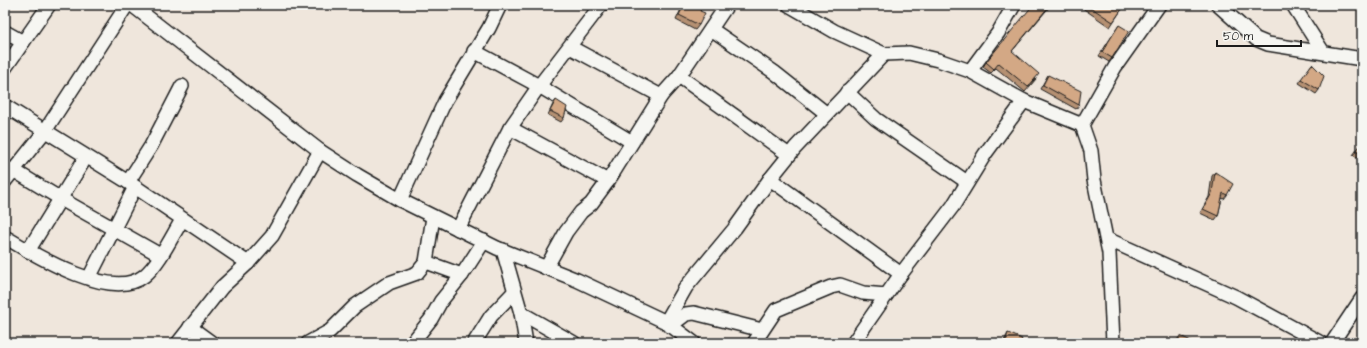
<svg xmlns="http://www.w3.org/2000/svg" width="1367" height="348" font-family="'Architects Daughter',sans-serif">
	<style>
		.lines { fill: none; stroke-linecap: round; stroke-linejoin: round }
		.minor-casing { stroke: #1c1c1c; stroke-width: 16 }
		.minor { stroke: #f6f6f2; stroke-width: 13 }
		.wall { fill: #b59072; stroke: #1c1c1c }
		.shaded-wall { fill: #94765d; stroke: #1c1c1c }
		.building { fill: #d3a885; stroke: #1c1c1c }
	</style>
	<rect width="100%" height="100%" fill="#efe6dc"/>
	<filter id="ink" filterUnits="userSpaceOnUse"><feTurbulence type="fractalNoise" baseFrequency=".025" numOctaves="2"/><feDisplacementMap in="SourceGraphic" scale="8" xChannelSelector="R" yChannelSelector="G"/><feConvolveMatrix kernelMatrix="1 2 1 2 8 2 1 2 1" color-interpolation-filters="sRGB"/></filter>
	<g filter="url(#ink)">
		<g class="lines">
			<defs>
				<g id="minor">
					<polyline points="132,5 320,151 357,175 400,200 497,248 577,280 666,322 694,343"/>
					<polyline points="789,5 834,31 884,54 909,53 938,60 970,71 1024,101 1082,125"/>
					<polyline points="1218,5 1256,39 1268,44 1362,59"/>
					<polyline points="1293,5 1323,52"/>
					<polyline points="711,29 774,72 827,114"/>
					<polyline points="5,32 23,42"/>
					<polyline points="570,47 661,96"/>
					<polyline points="474,51 539,86 632,142"/>
					<polyline points="5,68 49,5"/>
					<polyline points="970,71 998,33 1014,5"/>
					<polyline points="679,76 789,155"/>
					<polyline points="847,92 876,119 967,182"/>
					<polyline points="5,106 128,182 248,263"/>
					<polyline points="510,128 608,181"/>
					<polyline points="5,169 13,170 61,199 160,255"/>
					<polyline points="770,179 901,274"/>
					<polyline points="5,181 45,131 127,5"/>
					<polyline points="128,182 151,146 182,86"/>
					<polyline points="400,200 445,101 489,28 500,5"/>
					<polyline points="458,229 510,128 539,86 601,5"/>
					<path d="M5 237C35 255 111 302 144 276 159 264 172 236 182 220"/>
					<polyline points="1107,239 1236,297 1321,343"/>
					<polyline points="503,250 521,313 526,343"/>
					<polyline points="28,251 86,157"/>
					<polyline points="426,262 462,275"/>
					<polyline points="546,268 566,232 581,212 591,204 608,181 661,96 679,76 727,5"/>
					<polyline points="89,278 135,187"/>
					<polyline points="521,313 574,343"/>
					<polyline points="666,322 686,287 735,228 770,179 795,148 884,54"/>
					<polyline points="670,326 686,314 694,313 762,330"/>
					<polyline points="190,327 212,343"/>
					<polyline points="178,343 222,287 248,263 272,236 320,151"/>
					<polyline points="308,343 330,331 355,306 389,283 417,273 426,262 433,217"/>
					<polyline points="412,343 431,319 441,301 462,275 484,241"/>
					<polyline points="474,343 491,316 514,292"/>
					<polyline points="754,343 776,310 831,287 840,285 863,293 886,295"/>
					<polyline points="853,343 901,274 953,206 985,154 1024,101"/>
					<polyline points="1113,343 1109,253 1094,180 1091,151 1082,125 1115,67 1159,5"/>
					<polyline points="1332,343 1362,298"/>
				</g>
			</defs>
			<use href="#minor" class="minor-casing"/>
			<use href="#minor" class="minor"/>
		</g>
		<g class="wall">
			<polygon points="679,5 703,5 700,11 699,25 695,30 676,20 682,7"/>
			<polygon points="1078,5 1115,5 1122,9 1110,27"/>
			<polygon points="1119,25 1112,58 1109,62 1099,56"/>
			<polygon points="1012,52 1036,79 1025,92 996,68 991,73 983,67 986,62"/>
			<polygon points="1312,64 1319,90 1316,94 1299,83"/>
			<polygon points="1048,75 1079,105 1076,109 1040,89"/>
			<polygon points="556,100 564,118 561,122 548,115 553,104"/>
			<polygon points="1362,143 1362,161 1353,155"/>
			<polygon points="1215,172 1227,195 1224,199 1222,198 1218,216 1215,220 1200,213 1209,197 1212,176"/>
			<polygon points="1008,333 1020,343 1003,343"/>
		</g>
		<polygon class="shaded-wall" points="1050,5 1051,5 1008,56 1012,51"/>
		<g class="building">
			<polygon points="684,5 703,5 700,11 705,13 699,25 679,15"/>
			<polygon points="1033,5 1050,5 1012,51 1039,74 1028,87 999,63 994,69 986,62"/>
			<polygon points="1087,5 1115,5 1122,9 1113,22"/>
			<polygon points="1119,25 1129,31 1112,58 1102,52"/>
			<polygon points="1312,64 1324,76 1319,90 1301,79"/>
			<polygon points="1048,75 1081,91 1079,105 1043,85"/>
			<polygon points="556,100 567,107 564,118 550,111"/>
			<polygon points="1362,143 1362,155 1356,151"/>
			<polygon points="1215,172 1233,184 1227,195 1223,193 1218,216 1203,209 1212,193"/>
			<polygon points="1008,333 1022,339 1020,343 1005,343"/>
			<polygon points="1180,336 1196,343 1175,343"/>
		</g>
	</g>
	<rect width="1367" height="348" fill="none" stroke="#f6f6f2" stroke-width="20"/>
	<rect x="10" y="10" width="1347" height="328" fill="none" stroke="#1c1c1c" stroke-width="1.5" filter="url(#ink)"/>
	<path d="M1217 40v6h84v-6" fill="none" stroke="#1c1c1c" stroke-width="2"/>
	<text x="1223" y="40" font-size="12" fill="#1c1c1c" stroke="#f6f6f2" stroke-width="3" paint-order="stroke">50 m</text>
</svg>
